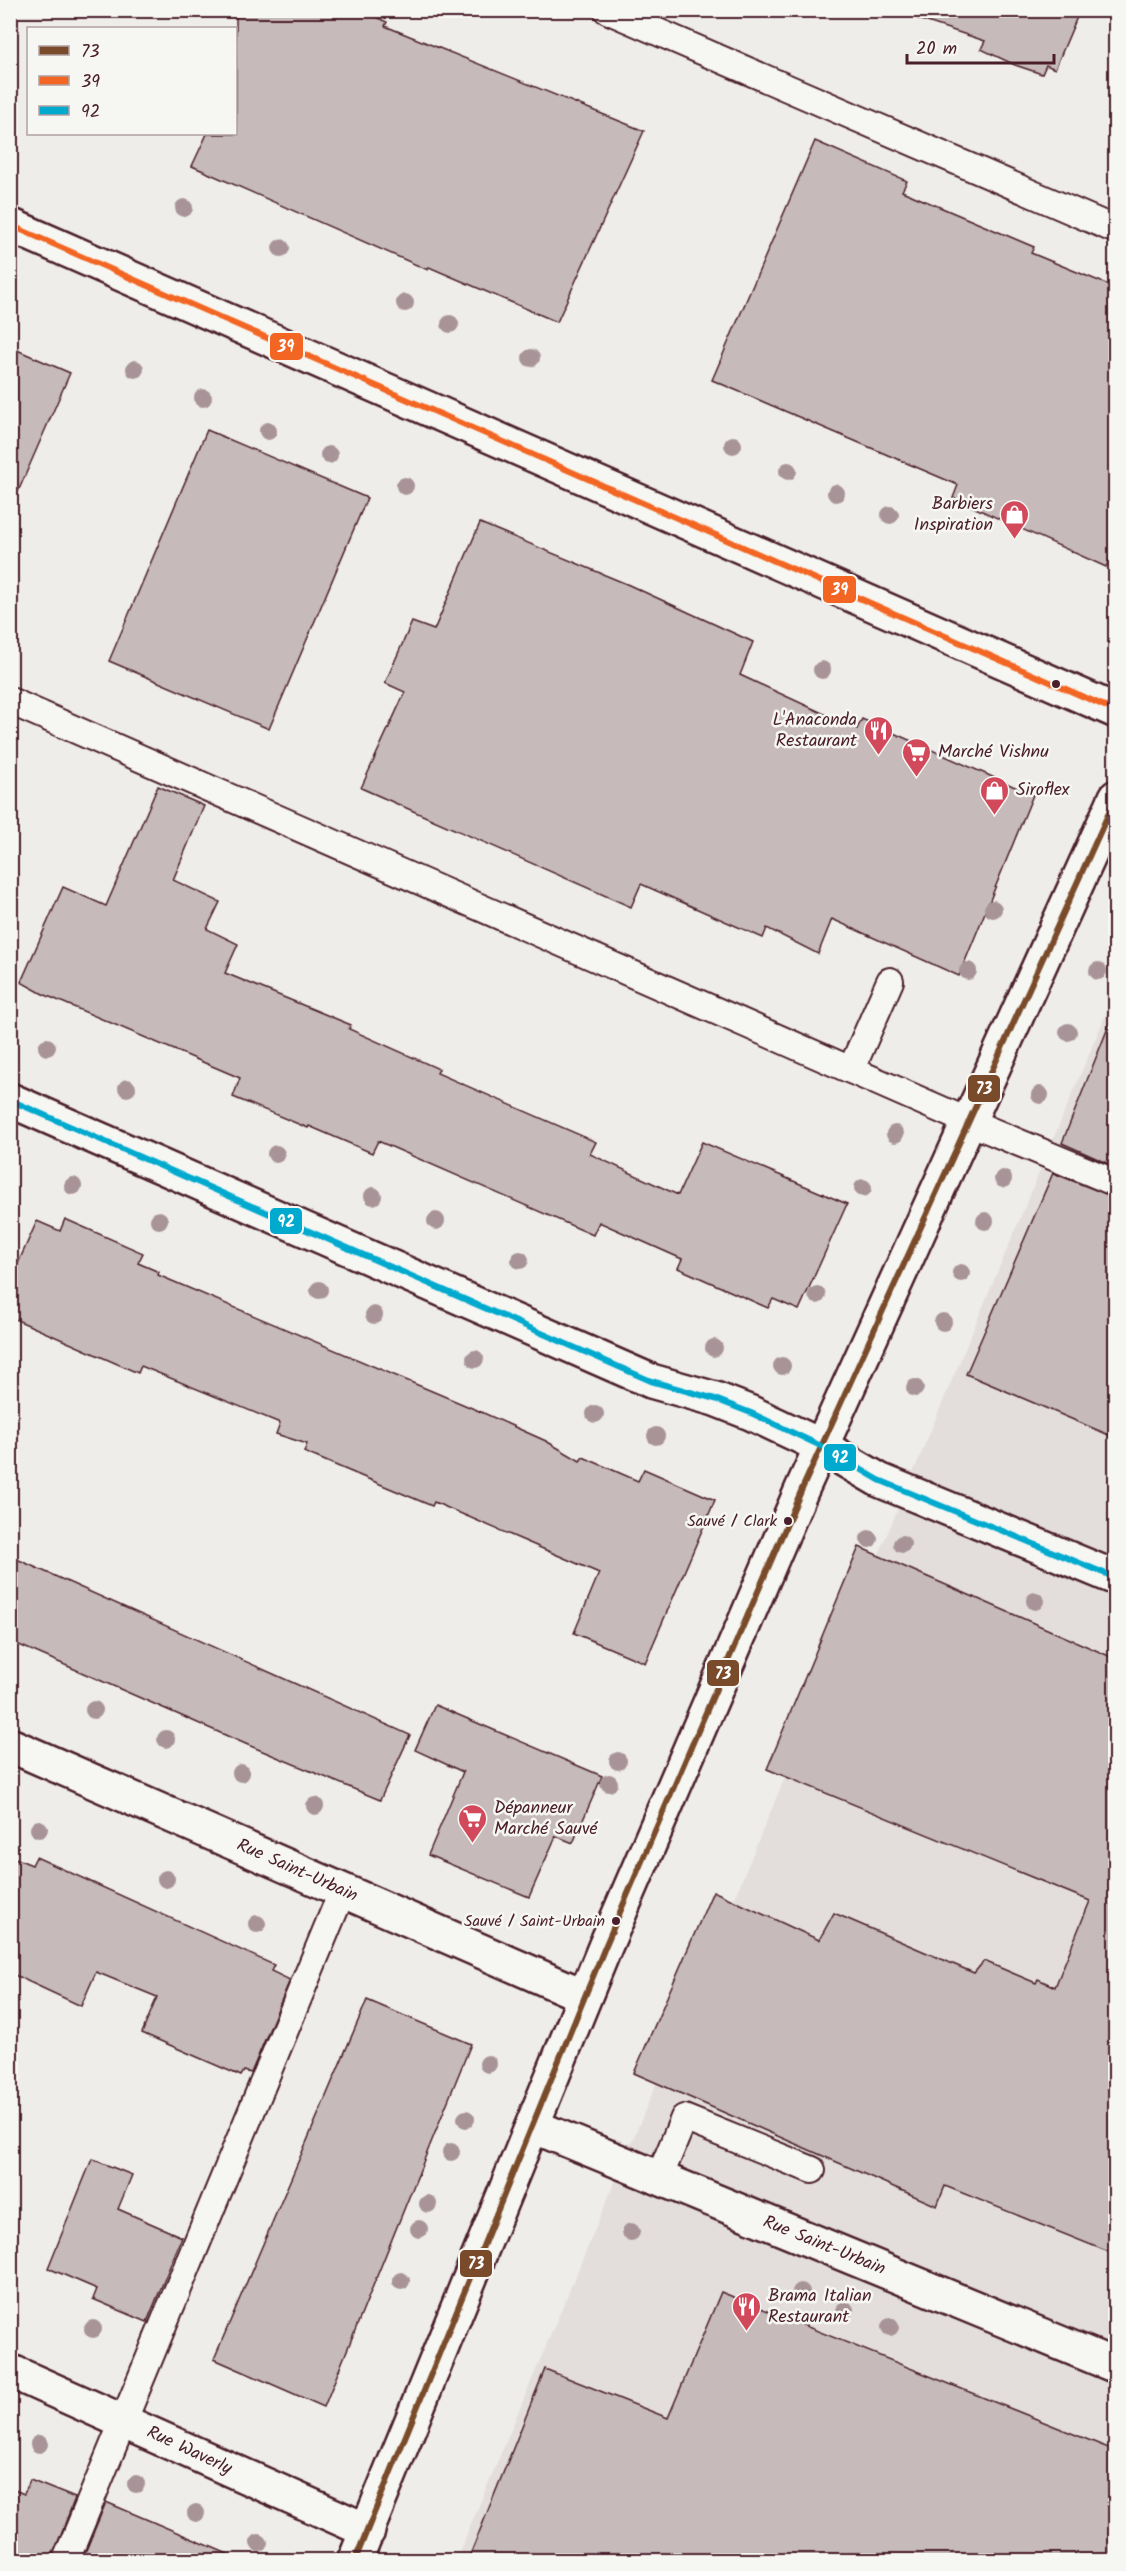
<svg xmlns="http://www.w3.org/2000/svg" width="1126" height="2571" font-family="Kalam,sans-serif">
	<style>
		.built { fill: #e3dedc }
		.building { fill: #c6babb; stroke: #4a1f2b; stroke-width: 1.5 }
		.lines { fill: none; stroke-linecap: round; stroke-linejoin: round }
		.service-casing { stroke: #4a1f2b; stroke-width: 30 }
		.minor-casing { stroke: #4a1f2b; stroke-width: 38 }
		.secondary-casing { stroke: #4a1f2b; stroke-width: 38 }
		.service { stroke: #f6f6f2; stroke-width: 26 }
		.minor { stroke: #f6f6f2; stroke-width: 33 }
		.secondary { stroke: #f6f6f2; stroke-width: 33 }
		.bus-1-casing { stroke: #f6f6f2; stroke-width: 10 }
		.bus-2-casing { stroke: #f6f6f2; stroke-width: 10 }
		.bus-3-casing { stroke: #f6f6f2; stroke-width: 10 }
		.bus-1 { stroke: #7a4b2a; stroke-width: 6 }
		.bus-2 { stroke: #f26522; stroke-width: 6 }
		.bus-3 { stroke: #00a9ce; stroke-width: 6 }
		.tree { fill: #a89498 }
		.bus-dot { fill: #4a1f2b; stroke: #f6f6f2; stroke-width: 2 }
		.labels { text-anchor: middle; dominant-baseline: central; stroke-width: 5; stroke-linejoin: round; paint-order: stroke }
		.bus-label { font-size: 16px; fill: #4a1f2b; stroke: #f6f6f2; text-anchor: end }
		.poi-label { font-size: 18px; fill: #4a1f2b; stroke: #f6f6f2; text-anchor: start }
		.street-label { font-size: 18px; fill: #4a1f2b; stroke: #f6f6f2 }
		.line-badge { stroke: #f6f6f2; stroke-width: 2 }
		.badge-label { font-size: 16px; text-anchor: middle; font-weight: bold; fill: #fff }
	</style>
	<rect width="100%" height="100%" fill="#efedea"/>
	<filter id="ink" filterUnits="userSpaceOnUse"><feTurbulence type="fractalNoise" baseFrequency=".0167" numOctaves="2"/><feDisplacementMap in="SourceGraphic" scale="12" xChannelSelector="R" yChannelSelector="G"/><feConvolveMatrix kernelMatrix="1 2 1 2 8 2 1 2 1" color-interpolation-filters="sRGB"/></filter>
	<g filter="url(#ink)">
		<polygon class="built" points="1115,992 1115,2560 456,2560"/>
		<g class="building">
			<polygon points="236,10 360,10 387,22 385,26 644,131 557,322 429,267 428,270 192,166 207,134 236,134"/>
			<polygon points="919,10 1080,10 1055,69 1046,65 1042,74 1015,65 981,49 985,41 918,19"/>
			<polygon points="815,141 907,181 902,191 1034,247 1031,253 1116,288 1116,545 1106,567 953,498 958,485 712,380"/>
			<polygon points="10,347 70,373 10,510"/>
			<polygon points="207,430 367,498 269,729 109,661"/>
			<polygon points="480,523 629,585 753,642 740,675 857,729 862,719 1033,795 959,976 832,919 818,954 767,928 763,938 641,884 631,907 361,788 405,692 385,683 412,622 434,630"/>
			<polygon points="158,786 204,806 173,880 220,902 207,929 238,944 225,973 351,1025 349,1029 439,1069 437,1073 596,1142 590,1154 678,1195 702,1142 847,1204 799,1310 773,1299 768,1308 678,1268 682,1259 599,1222 593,1235 378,1141 372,1153 309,1126 308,1128 233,1097 240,1078 43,994 21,982 63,887 106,906"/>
			<polygon points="1113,1015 1116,1015 1116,1167 1062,1143"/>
			<polygon points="1053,1173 1116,1198 1116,1438 966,1374"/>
			<polygon points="65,1219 143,1253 138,1263 159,1272 158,1275 479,1411 546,1441 580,1461 583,1457 638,1481 644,1469 715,1500 645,1663 574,1633 599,1573 434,1502 432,1506 304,1452 307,1444 276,1434 280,1423 141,1366 138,1373 10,1317 10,1281 37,1221 60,1231"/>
			<polygon points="859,1547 1116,1659 1116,2255 945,2186 937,2206 634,2073 713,1891 819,1940 834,1913 974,1973 984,1961 1036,1983 1038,1979 1055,1987 1090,1901 767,1769"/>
			<polygon points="10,1556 410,1735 380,1800 248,1745 10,1641"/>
			<polygon points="435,1705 602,1776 573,1843 556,1836 529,1897 428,1855 463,1772 415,1750"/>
			<polygon points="10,1856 32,1865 36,1857 274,1965 271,1971 290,1980 251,2073 244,2071 241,2076 142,2033 157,1997 96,1972 81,2006 10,1973"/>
			<polygon points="367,2000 471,2044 324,2407 214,2359"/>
			<polygon points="92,2159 132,2175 118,2209 182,2237 147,2322 93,2299 97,2289 48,2268"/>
			<polygon points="721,2292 1116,2451 1116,2560 468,2560 545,2369 668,2418"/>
			<polygon points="30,2480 75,2498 51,2560 10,2560 10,2488 24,2494"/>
			<polygon points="106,2502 242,2560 82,2560"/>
		</g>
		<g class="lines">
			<defs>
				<g id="service">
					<polyline points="607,10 1116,230"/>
					<polyline points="10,701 967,1121 1116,1183"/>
					<polyline points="851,1070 890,981"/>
					<polyline points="659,2178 684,2118 812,2170"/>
					<polyline points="66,2560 342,1892"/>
				</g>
				<g id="minor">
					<polyline points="10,1100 651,1381 715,1399 751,1413 821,1446 879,1480 1116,1578"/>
					<polyline points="10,1745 584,1996"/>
					<polyline points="533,2126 1116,2366"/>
					<polyline points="10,2371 368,2531"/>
				</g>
				<g id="secondary">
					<polyline points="10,225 1116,711"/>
					<polyline points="355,2560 605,1947 802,1489 1116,797"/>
				</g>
			</defs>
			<use href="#service" class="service-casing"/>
			<use href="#minor" class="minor-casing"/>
			<use href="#secondary" class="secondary-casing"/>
			<use href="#service" class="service"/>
			<use href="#minor" class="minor"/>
			<use href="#secondary" class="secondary"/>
			<defs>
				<polyline id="bus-1" points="355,2560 605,1947 802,1489 1116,797"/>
				<polyline id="bus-2" points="10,225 1116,711"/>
				<polyline id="bus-3" points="10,1100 651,1381 715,1399 751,1413 821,1446 879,1480 1116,1578"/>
			</defs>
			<use href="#bus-1" class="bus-1-casing"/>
			<use href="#bus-2" class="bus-2-casing"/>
			<use href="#bus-3" class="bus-3-casing"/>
			<use href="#bus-1" class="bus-1"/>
			<use href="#bus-2" class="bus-2"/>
			<use href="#bus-3" class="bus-3"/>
		</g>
		<g class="tree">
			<circle cx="184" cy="208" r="9"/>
			<circle cx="281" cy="248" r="9"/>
			<circle cx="405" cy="303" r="9"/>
			<circle cx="450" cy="324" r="9"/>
			<circle cx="531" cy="358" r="9"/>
			<circle cx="135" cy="369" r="9"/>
			<circle cx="203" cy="398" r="9"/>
			<circle cx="268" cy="431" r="9"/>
			<circle cx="733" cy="445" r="9"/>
			<circle cx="329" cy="455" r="9"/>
			<circle cx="788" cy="471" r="9"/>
			<circle cx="405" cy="486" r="9"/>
			<circle cx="836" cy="493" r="9"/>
			<circle cx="890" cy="515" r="9"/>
			<circle cx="822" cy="670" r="9"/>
			<circle cx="993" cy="909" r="9"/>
			<circle cx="968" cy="971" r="9"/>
			<circle cx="1098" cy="971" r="9"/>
			<circle cx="1068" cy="1032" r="9"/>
			<circle cx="47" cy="1047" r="9"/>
			<circle cx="127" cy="1088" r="9"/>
			<circle cx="1040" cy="1095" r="9"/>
			<circle cx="895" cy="1134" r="9"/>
			<circle cx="276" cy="1154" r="9"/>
			<circle cx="1003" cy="1179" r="9"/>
			<circle cx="73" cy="1186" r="9"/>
			<circle cx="863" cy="1188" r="9"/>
			<circle cx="373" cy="1196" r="9"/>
			<circle cx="159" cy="1220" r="9"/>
			<circle cx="436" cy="1221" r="9"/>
			<circle cx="985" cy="1221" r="9"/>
			<circle cx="520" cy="1260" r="9"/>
			<circle cx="961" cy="1273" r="9"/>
			<circle cx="319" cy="1290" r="9"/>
			<circle cx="817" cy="1295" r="9"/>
			<circle cx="374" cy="1315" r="9"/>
			<circle cx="943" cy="1322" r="9"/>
			<circle cx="714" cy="1348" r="9"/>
			<circle cx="475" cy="1359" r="9"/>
			<circle cx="782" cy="1366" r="9"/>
			<circle cx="915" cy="1388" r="9"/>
			<circle cx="595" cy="1414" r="9"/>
			<circle cx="656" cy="1436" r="9"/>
			<circle cx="869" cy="1539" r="9"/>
			<circle cx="902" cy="1544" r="9"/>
			<circle cx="1035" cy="1601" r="9"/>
			<circle cx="94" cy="1710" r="9"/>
			<circle cx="166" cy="1739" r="9"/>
			<circle cx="618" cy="1761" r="9"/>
			<circle cx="241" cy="1773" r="9"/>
			<circle cx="609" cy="1783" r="9"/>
			<circle cx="315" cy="1806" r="9"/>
			<circle cx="39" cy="1829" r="9"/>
			<circle cx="166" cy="1879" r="9"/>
			<circle cx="257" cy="1924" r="9"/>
			<circle cx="488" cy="2064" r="9"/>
			<circle cx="466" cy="2119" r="9"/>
			<circle cx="451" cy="2152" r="9"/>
			<circle cx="428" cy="2204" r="9"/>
			<circle cx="419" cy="2229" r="9"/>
			<circle cx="631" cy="2232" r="9"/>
			<circle cx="401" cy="2281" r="9"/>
			<circle cx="801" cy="2292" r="9"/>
			<circle cx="845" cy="2310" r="9"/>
			<circle cx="890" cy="2327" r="9"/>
			<circle cx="93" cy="2329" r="9"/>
			<circle cx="39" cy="2444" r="9"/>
			<circle cx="136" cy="2484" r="9"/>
			<circle cx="196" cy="2513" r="9"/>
			<circle cx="259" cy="2543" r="9"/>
		</g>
	</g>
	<defs>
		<symbol id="shop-pin" viewBox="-11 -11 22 30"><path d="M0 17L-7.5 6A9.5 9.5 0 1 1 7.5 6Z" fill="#d1495b" stroke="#f6f6f2"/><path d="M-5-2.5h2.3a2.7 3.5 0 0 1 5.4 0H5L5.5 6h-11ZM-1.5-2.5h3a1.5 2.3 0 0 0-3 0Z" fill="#fff"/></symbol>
		<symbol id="restaurant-pin" viewBox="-11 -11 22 30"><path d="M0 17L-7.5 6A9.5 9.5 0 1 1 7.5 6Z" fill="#d1495b" stroke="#f6f6f2"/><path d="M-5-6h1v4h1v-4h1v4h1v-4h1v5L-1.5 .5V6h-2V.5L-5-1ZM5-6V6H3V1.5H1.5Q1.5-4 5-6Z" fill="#fff"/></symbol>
		<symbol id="supermarket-pin" viewBox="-11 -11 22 30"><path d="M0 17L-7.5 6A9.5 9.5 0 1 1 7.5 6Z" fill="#d1495b" stroke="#f6f6f2"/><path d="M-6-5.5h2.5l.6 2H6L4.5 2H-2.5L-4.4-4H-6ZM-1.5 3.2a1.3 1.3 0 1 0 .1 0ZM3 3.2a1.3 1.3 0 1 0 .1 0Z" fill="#fff"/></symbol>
	</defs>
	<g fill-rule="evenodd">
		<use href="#shop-pin" x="998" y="498" width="33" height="45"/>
		<use href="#restaurant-pin" x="862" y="714" width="33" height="45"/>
		<use href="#supermarket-pin" x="900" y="736" width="33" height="45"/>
		<use href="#shop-pin" x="978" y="774" width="33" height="45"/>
		<use href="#supermarket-pin" x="456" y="1802" width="33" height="45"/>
		<use href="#restaurant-pin" x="730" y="2290" width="33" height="45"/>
	</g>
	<g class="bus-dot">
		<circle cx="1056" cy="684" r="5"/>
		<circle cx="788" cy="1521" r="5"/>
		<circle cx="616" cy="1921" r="5"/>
	</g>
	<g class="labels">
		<g class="bus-label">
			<text x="777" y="1521">Sauvé / Clark</text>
			<text x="605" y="1921">Sauvé / Saint-Urbain</text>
		</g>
		<g class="poi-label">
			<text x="993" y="504" text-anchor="end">Barbiers<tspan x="993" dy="21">Inspiration</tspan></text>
			<text x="857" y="720" text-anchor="end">L'Anaconda<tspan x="857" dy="21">Restaurant</tspan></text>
			<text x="938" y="752">Marché Vishnu</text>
			<text x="1016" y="790">Siroflex</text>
			<text x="494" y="1808">Dépanneur<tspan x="494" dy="21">Marché Sauvé</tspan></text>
			<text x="768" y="2296">Brama Italian<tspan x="768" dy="21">Restaurant</tspan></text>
		</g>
		<g class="street-label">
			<text transform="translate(297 1871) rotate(24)">Rue Saint-Urbain</text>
			<text transform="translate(824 2246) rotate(22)">Rue Saint-Urbain</text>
			<text transform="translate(189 2451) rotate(25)">Rue Waverly</text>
		</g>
	</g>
	<g class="line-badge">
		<rect x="269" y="332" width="35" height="29" rx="6" fill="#f26522"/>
		<rect x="822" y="575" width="35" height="29" rx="6" fill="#f26522"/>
		<rect x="967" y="1074" width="34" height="29" rx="6" fill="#7a4b2a"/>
		<rect x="269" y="1207" width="34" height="28" rx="6" fill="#00a9ce"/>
		<rect x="823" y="1443" width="34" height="29" rx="6" fill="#00a9ce"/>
		<rect x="706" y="1659" width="34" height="28" rx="6" fill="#7a4b2a"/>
		<rect x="459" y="2249" width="34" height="29" rx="6" fill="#7a4b2a"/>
	</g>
	<g class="badge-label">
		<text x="286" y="352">39</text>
		<text x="840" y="595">39</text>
		<text x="984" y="1094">73</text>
		<text x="286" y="1227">92</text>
		<text x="840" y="1463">92</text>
		<text x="723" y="1679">73</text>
		<text x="476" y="2269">73</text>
	</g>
	<rect width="1126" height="2571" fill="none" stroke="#f6f6f2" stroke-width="36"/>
	<rect x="18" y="18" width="1090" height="2535" fill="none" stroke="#4a1f2b" stroke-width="2" filter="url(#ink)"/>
	<rect x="27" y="27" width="210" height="108" fill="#f6f6f2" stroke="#b1a0a2" stroke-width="1.5"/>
	<rect x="39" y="46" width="30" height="9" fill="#7a4b2a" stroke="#b1a0a2" stroke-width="1.5"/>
	<text x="81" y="57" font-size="18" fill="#4a1f2b">73</text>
	<rect x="39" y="76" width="30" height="9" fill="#f26522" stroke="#b1a0a2" stroke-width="1.5"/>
	<text x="81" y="87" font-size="18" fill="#4a1f2b">39</text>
	<rect x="39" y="106" width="30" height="9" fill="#00a9ce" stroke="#b1a0a2" stroke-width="1.5"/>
	<text x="81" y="117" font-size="18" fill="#4a1f2b">92</text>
	<path d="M907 54v9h147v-9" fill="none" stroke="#4a1f2b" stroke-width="3"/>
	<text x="916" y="54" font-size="18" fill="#4a1f2b" stroke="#f6f6f2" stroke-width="4.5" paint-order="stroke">20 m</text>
</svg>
